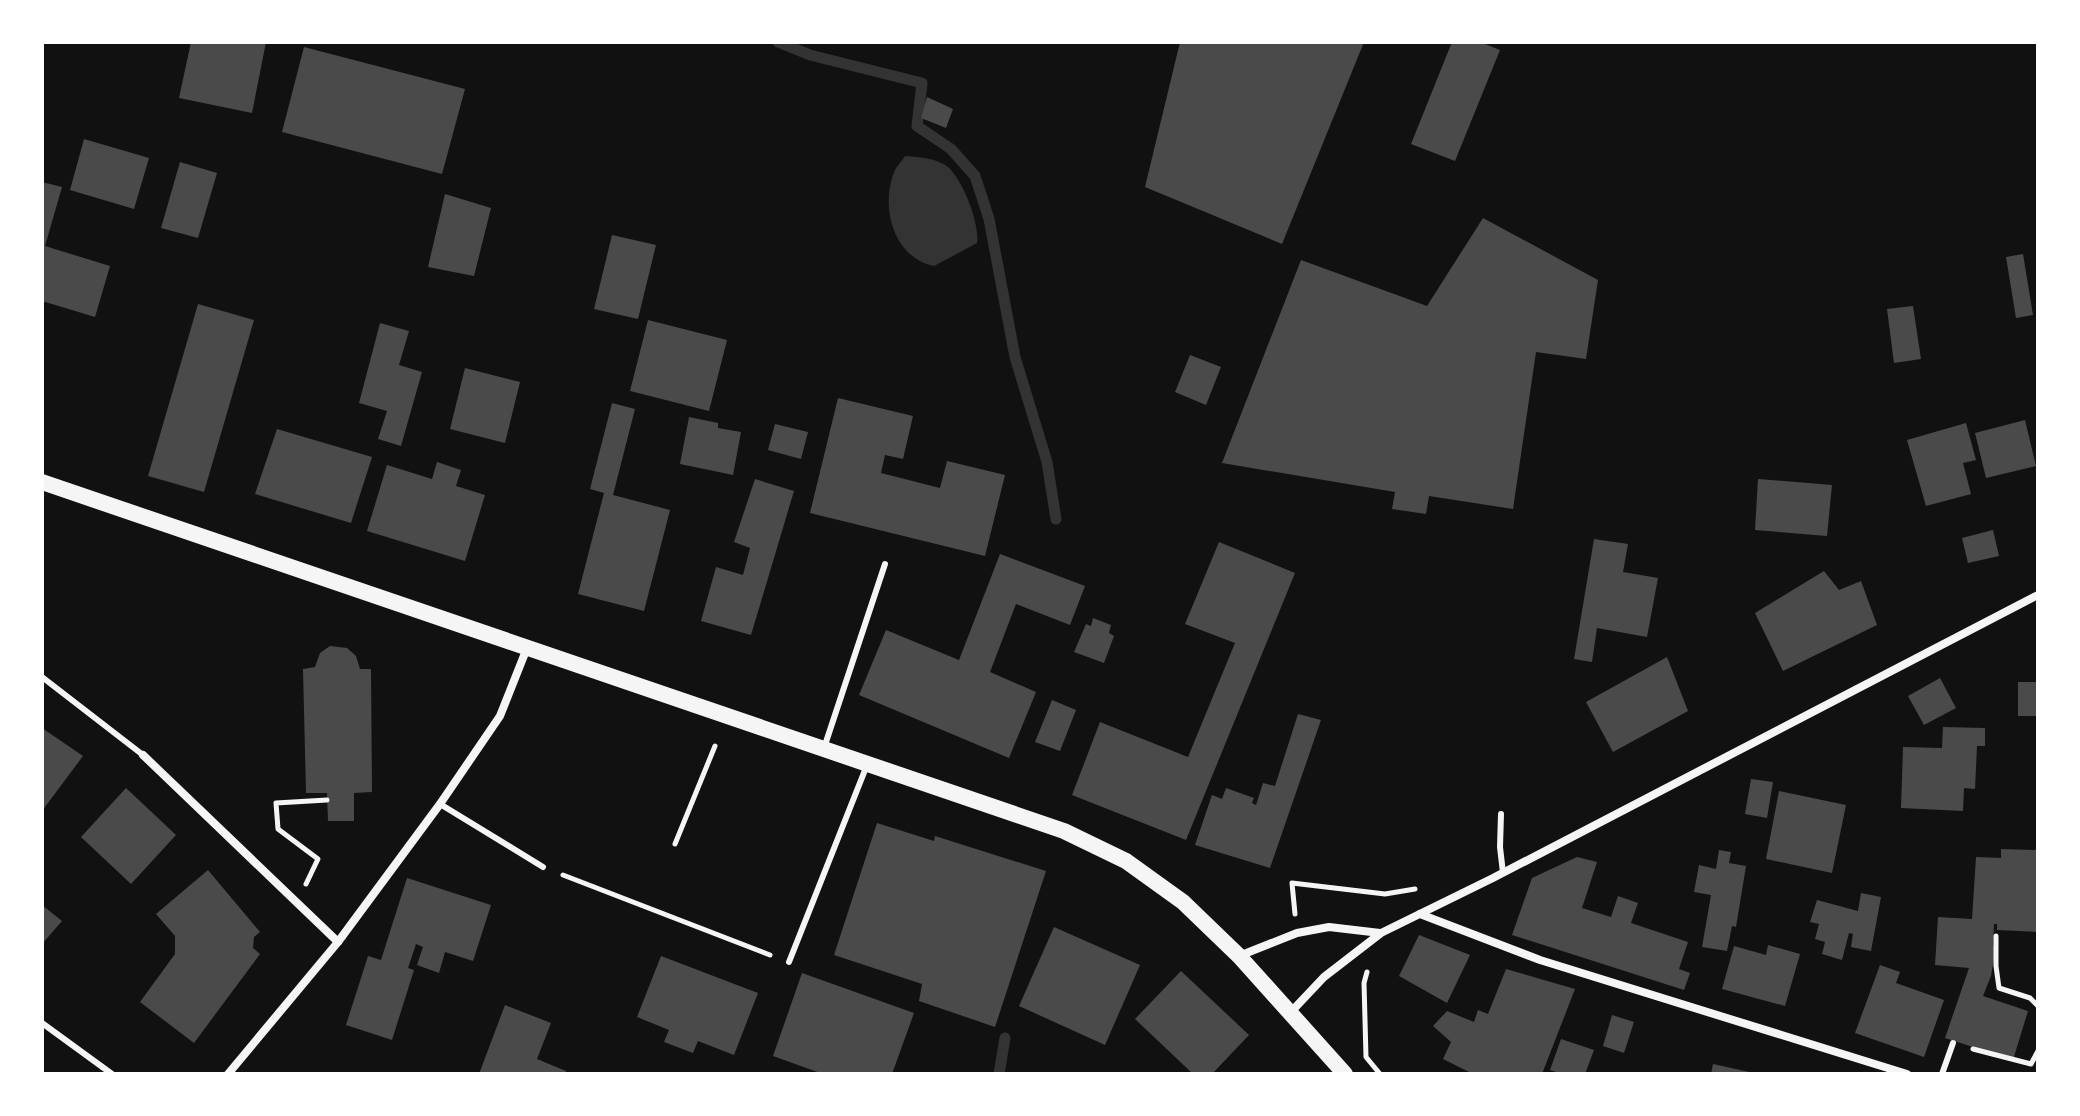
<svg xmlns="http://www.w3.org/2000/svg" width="2080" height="1116" font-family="Raleway,sans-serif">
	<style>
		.water { fill: #333 }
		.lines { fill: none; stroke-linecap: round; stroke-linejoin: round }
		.stream { stroke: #333; stroke-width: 11 }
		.building { fill: #4a4a4a }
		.path { stroke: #f5f5f5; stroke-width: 5 }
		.service { stroke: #f5f5f5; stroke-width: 6 }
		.minor { stroke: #f5f5f5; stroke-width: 8 }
		.secondary { stroke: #f5f5f5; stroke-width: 16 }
	</style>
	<rect width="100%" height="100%" fill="#111"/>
	<path class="water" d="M905 156C918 157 937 158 948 167 963 180 980 224 977 243L934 266C894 258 880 208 894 172 896 167 902 161 905 156Z"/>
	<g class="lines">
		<g class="stream">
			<polyline points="778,42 810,55 922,83 917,126 951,149 975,176 989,219 1015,357 1047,462 1056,519"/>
			<polyline points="999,1074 1005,1038"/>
		</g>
	</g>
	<g class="building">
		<polygon points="191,42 266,42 252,113 179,98"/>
		<polygon points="1180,42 1364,42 1282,244 1145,187"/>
		<polygon points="1452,42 1480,42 1500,50 1455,161 1411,144"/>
		<polygon points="304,47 465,89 442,174 282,132"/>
		<polygon points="927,97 953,109 946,128 921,118"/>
		<polygon points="84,139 149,158 134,209 70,190"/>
		<polygon points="180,162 217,173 198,238 161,228"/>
		<polygon points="42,182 62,187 45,246 110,266 95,317 42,301"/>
		<polygon points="445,194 491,208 474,276 428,267"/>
		<polygon points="1483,218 1598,280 1586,359 1536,352 1513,509 1429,496 1426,514 1392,509 1395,492 1222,463 1301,260 1427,306"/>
		<polygon points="612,235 656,245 638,319 594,309"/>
		<polygon points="2023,254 2033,315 2016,318 2006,257"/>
		<polygon points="198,304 254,320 204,492 148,476"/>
		<polygon points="1913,306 1921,359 1894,363 1887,309"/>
		<polygon points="648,320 727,340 709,411 630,391"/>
		<polygon points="380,323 409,331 399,365 422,372 401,446 378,439 387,411 359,403"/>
		<polygon points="1190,355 1221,367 1206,405 1175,392"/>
		<polygon points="465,368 520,382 505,443 450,429"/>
		<polygon points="838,398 913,416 903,459 885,455 881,473 940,488 947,461 1005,475 985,556 810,513"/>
		<polygon points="612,403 635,409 613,495 670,510 644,611 578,594 604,493 590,489"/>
		<polygon points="689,417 718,423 718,428 741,432 733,475 680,464"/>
		<polygon points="2025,420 2036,466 1986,478 1975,433"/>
		<polygon points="1966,423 1976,460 1963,463 1971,494 1926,506 1907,440"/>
		<polygon points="775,424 808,432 801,459 768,450"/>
		<polygon points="277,429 372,457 351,523 255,494"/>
		<polygon points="437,462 461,470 456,486 485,495 465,561 367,531 387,465 432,479"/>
		<polygon points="755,479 794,491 751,635 701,621 716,567 743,575 750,548 734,542"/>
		<polygon points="1758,479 1832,485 1827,536 1755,530"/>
		<polygon points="1993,530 1999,556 1968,563 1962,538"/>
		<polygon points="1594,539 1628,544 1623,572 1658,578 1647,637 1597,628 1592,662 1574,659"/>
		<polygon points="1219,542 1295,573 1186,840 1072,795 1100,722 1188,757 1235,643 1185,624"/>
		<polygon points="1000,554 1085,586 1070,625 1016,604 990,672 1036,692 1009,758 859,695 886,630 959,660"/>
		<polygon points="1824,571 1839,590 1861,581 1877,625 1783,671 1755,613"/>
		<polygon points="1093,618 1111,625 1109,633 1114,636 1104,663 1074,652 1086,624 1091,626"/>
		<polygon points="330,646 347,648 356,656 360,669 371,669 372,792 354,793 354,821 328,821 327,793 306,793 303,669 315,667 320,653"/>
		<polygon points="1667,657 1688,711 1613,752 1586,702"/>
		<polygon points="1940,678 1956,708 1924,725 1908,696"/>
		<rect x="2018" y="682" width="20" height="34"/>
		<polygon points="1052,700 1076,710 1060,751 1035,742"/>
		<polygon points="1298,714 1321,720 1270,868 1195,845 1212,795 1222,799 1226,788 1254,798 1252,803 1256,805 1263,783 1275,786"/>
		<polygon points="1943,727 1985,728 1985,746 1977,746 1975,789 1964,788 1963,811 1901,808 1903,747 1942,748"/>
		<polygon points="42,728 83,756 42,811"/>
		<polygon points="1751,779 1773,782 1767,818 1745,814"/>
		<polygon points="126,788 176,835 131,884 81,837"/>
		<polygon points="1779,791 1846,805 1832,873 1766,859"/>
		<polygon points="877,823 934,841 935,836 1046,871 995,1027 919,1001 922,984 834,955"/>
		<polygon points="2001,849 2038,850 2038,932 1997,930 1997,924 1994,924 1993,945 1996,946 1991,976 1983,996 2028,1011 2013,1060 1945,1038 1969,968 1935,965 1938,917 1972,919 1976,857 2001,858"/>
		<polygon points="1719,850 1731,852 1729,863 1746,866 1736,927 1732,926 1727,951 1702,947 1711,895 1694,892 1699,865 1716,869"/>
		<polygon points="1577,857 1597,862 1582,908 1611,917 1618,896 1638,903 1631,923 1688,942 1679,969 1690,973 1684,990 1512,935 1532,878"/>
		<polygon points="208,870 260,932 254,937 253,948 260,954 194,1043 140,1002 175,954 175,936 156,914"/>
		<polygon points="407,878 491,905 473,961 445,952 439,973 417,965 423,947 416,944 408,968 414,970 392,1040 346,1025 368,956 381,960"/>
		<polygon points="1861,893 1881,897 1871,951 1851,947 1853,934 1849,933 1842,960 1822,954 1825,942 1815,939 1819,924 1810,922 1817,900 1858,911"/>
		<polygon points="42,905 62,921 42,944"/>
		<polygon points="1054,927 1140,965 1105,1045 1019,1006"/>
		<polygon points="1419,935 1470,955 1447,1003 1399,976"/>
		<polygon points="1768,945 1800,954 1785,1006 1722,989 1734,946 1766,955"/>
		<polygon points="661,956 758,993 734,1055 698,1041 693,1053 664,1042 669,1030 637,1017"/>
		<polygon points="1880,965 1900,972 1896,983 1944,1000 1924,1057 1855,1033"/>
		<polygon points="1506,969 1575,989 1542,1074 1473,1074 1443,1059 1451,1042 1433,1026 1447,1011 1474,1022 1478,1010 1488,1014"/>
		<polygon points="1181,971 1249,1035 1212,1074 1193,1074 1135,1019"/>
		<polygon points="802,973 914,1013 892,1074 823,1074 773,1056"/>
		<polygon points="505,1005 551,1023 537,1059 566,1071 565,1074 479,1074"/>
		<polygon points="1612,1015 1634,1022 1624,1053 1603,1046"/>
		<polygon points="1561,1039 1594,1050 1585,1074 1562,1074 1550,1070"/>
		<polygon points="1713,1064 1754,1073 1754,1074 1711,1074"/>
	</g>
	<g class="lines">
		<g class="path">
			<polyline points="675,844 715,746"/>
			<polyline points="563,875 770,955"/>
			<polyline points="306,884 318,859 278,829 276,803 327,800"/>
			<polyline points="1295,914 1292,883 1385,894 1415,889"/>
			<polyline points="1996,936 1996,966 1999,988 2030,998 2038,1006"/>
			<polyline points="1367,972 1364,983 1366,1057 1380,1074"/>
			<polyline points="1973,1049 2031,1064 2038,1051"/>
		</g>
		<g class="service">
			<polyline points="42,677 143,755"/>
			<polyline points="824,748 885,564"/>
			<polyline points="440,804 543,867"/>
			<polyline points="1501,814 1500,847 1503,873"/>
			<polyline points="789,962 867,765"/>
			<polyline points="42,1023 112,1074"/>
			<polyline points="1942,1074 1953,1043"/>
		</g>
		<g class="minor">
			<polyline points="143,755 338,942"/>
			<polyline points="1420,914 1540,960 1907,1074"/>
			<polyline points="1239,956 1297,933 1329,927 1380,933"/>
			<polyline points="1290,1013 1324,977 1381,933 1493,878 2038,595"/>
			<polyline points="228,1074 338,942 440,804 500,716 527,648"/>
		</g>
		<polyline class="secondary" points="42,482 1064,831 1126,861 1183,902 1239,956 1345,1074"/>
	</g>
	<rect width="2080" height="1116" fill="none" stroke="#ffffff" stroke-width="88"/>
</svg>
